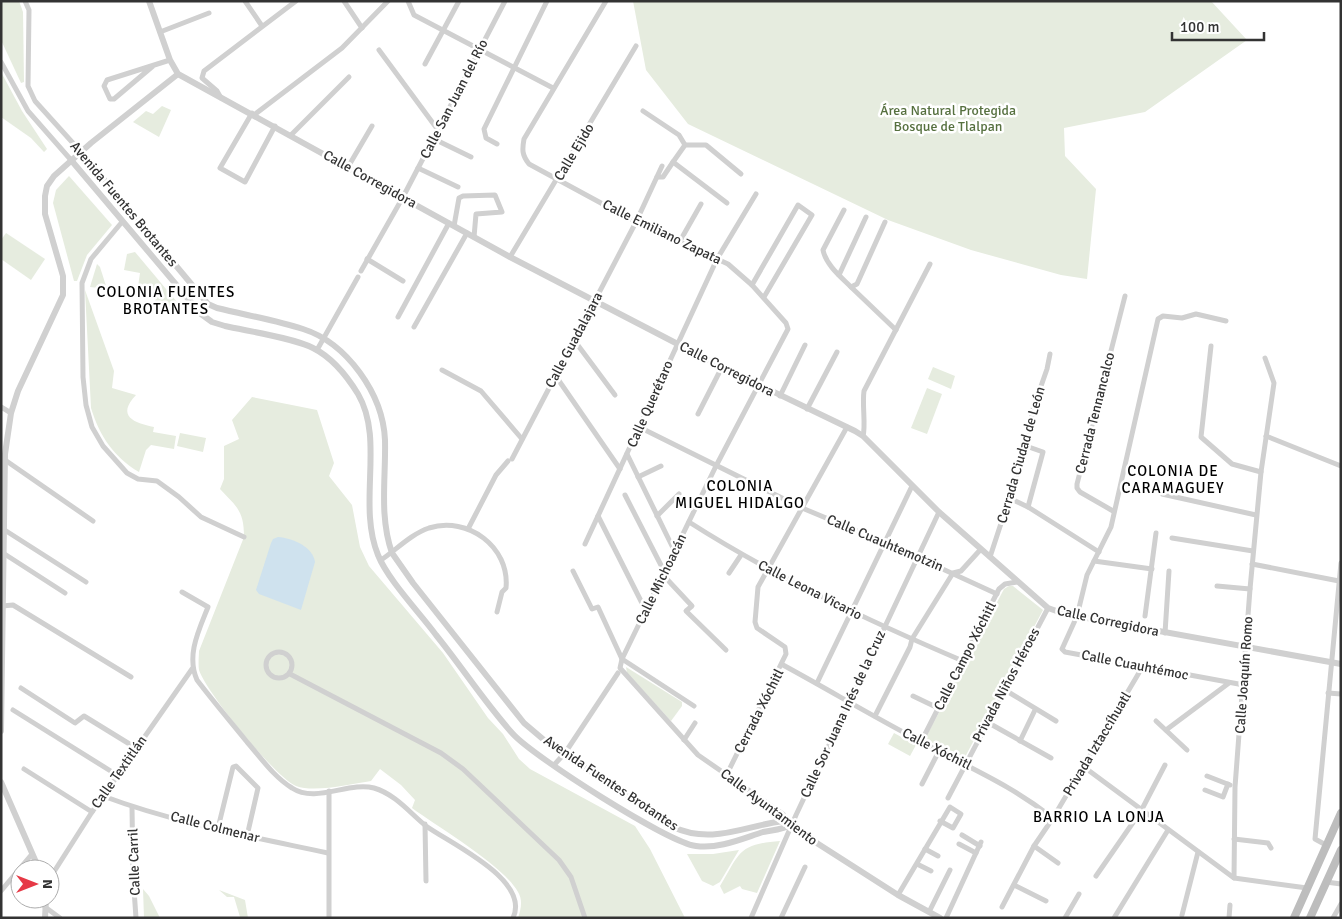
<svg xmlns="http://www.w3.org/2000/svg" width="1342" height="919" font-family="Signika,sans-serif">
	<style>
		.green { fill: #e6ecdf }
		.water { fill: #cfe2ee }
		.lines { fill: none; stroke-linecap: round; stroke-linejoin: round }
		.minor { stroke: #d0d0d0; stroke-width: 5 }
		.tertiary { stroke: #d0d0d0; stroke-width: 6 }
		.secondary { stroke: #bdbdbd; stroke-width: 8 }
		.labels { text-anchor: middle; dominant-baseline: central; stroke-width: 5; stroke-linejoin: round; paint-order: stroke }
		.street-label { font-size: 14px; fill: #333; stroke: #fff }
		.park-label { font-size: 14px; fill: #56703f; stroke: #fff }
		.neighbourhood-label { font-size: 15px; letter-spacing: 1px; fill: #000; stroke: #fff }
	</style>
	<rect width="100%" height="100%" fill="#fff"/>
	<g class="green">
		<polygon points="1,1 19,1 23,12 24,82 21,83 1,40"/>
		<polygon points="633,1 1211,1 1247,40 1145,112 1064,128 1065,156 1096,189 1087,279 1061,275 971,250 888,220 688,124 646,70"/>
		<polygon points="1,72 22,111 47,149 44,152 31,138 1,117"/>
		<polygon points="162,106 171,110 159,137 133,122 146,111 153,114"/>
		<polygon points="69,176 112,225 87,255 77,281 74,281 53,203 56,190"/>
		<polygon points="6,233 45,259 31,280 1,259 1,240"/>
		<polygon points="135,252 182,308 174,311 154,307 157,290 138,287 140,273 124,270 127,254"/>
		<polygon points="97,264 100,267 107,289 90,287"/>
		<path d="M85 290 114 371 112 388 136 395C116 416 134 423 154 427L153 432 176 436 174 449 151 445 146 450 139 472C114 457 100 437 91 408Z"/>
		<polygon points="933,367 955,376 951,389 928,379"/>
		<polygon points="927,388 942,394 927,434 911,428"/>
		<path d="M252 397 317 410 334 463 329 476 352 505 360 547 369 566 443 653 488 718 503 734 519 759 530 769 635 826 650 849 685 918H518C521 909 523 900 518 892 503 865 439 828 412 808L415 800 401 785 380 769 371 781C352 784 314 793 296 786 276 778 206 692 199 670 198 664 199 656 199 651L244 537C244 511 237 507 220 489L224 479V446L239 439 232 420Z"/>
		<polygon points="180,433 206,438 203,452 177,446"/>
		<polygon points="1009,586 1013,586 1043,610 964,759 925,739 1004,589"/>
		<polygon points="626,667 682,702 682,706 671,721 627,673"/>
		<polygon points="894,733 916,745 910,756 888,744"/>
		<path d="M780 841 757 893 742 889 740 886 724 894 720 886C740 853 738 844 780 841Z"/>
		<polygon points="739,850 720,882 713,886 702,881 687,854 713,854"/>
		<polygon points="143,889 149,896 160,918 144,918"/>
		<polygon points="219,890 245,900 248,918 239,918 240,917 234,897 227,897"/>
	</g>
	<path class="water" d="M278 537C293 538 313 547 315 562L301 610 259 594 256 590 271 543 273 539Z"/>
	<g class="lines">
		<g class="minor">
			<polyline points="25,1 29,10 28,86 35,101 81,152"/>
			<polyline points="245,1 262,26"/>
			<polyline points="344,1 362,28"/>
			<polyline points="408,1 414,15 553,88"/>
			<path d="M606 1 524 139C522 150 522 155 529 164L636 222 728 264 752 285 786 323 788 329 716 466 622 659 620 668 698 755 783 814 791 824"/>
			<polyline points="160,32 209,13"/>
			<polyline points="379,50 438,130"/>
			<polyline points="1,62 28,111 71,160"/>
			<polyline points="425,64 459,1"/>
			<polyline points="153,66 114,99 110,99 104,86 107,80 170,60"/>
			<polyline points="221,98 217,91 202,78 204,71 296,1"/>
			<polyline points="643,111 679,135 685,145"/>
			<polyline points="252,113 220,168 245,182 275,126"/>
			<polyline points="254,115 342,48 388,1"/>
			<polyline points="291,135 349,77"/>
			<polyline points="434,139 471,157"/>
			<polyline points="497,144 486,138 484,129 547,1"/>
			<polyline points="673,162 685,145 706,145 741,174"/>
			<polyline points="348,167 372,126"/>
			<polyline points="418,168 458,187"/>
			<polyline points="657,177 663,177 673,162 727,203"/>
			<path d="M844 210 823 250C826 265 841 277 851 287"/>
			<polyline points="122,222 91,259 82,283 83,377 86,405 92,427 103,446 127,473 138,479 157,481 179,497 201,517 244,537"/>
			<polyline points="885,222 857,284 851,287 896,330"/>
			<polyline points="454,226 459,198 463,196 495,195 502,212 476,214 474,237"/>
			<polyline points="680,241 701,204"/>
			<polyline points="510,257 636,46"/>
			<polyline points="367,259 403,281"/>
			<polyline points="361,271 403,197 505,1"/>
			<polyline points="839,275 866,217"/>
			<polyline points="752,285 798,205 812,215 764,297"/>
			<polyline points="398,317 449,223"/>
			<polyline points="1226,321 1196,314 1182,318 1163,316 1158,319 1111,527 1087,575 1077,616 1062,649 1065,652 1244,685"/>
			<polyline points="414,327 467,233"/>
			<polyline points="574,340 615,395"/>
			<polyline points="1211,346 1201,437 1232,464 1261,472"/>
			<polyline points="317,350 358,277"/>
			<polyline points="442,370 481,391 522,439"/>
			<polyline points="555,375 620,469"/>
			<polyline points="780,396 805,345"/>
			<polyline points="1,407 11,413"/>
			<polyline points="807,409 837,352"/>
			<polyline points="698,414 722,367"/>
			<polyline points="639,427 802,508 886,543 997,594"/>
			<path d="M863 436C866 426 862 405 864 391L930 264"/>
			<polyline points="1266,436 1341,466"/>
			<polyline points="1026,446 1043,452 1028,507"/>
			<polyline points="627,454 675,552"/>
			<polyline points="512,459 636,222 662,166"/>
			<polyline points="5,460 93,521"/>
			<polyline points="638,477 661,466"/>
			<polyline points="1162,494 1256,515"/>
			<polyline points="625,495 665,573"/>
			<polyline points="1009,498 1028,507 1099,552"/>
			<polyline points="1113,511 1080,492 1077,488 1077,484 1125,296"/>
			<polyline points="598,516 646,611"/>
			<polyline points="657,516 679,494"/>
			<path d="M689 522C775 577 869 621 963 661"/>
			<polyline points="3,529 86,582"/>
			<polyline points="468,529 496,475 508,461"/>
			<polyline points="1172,538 1253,551"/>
			<polyline points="585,544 717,259 756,194"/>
			<polyline points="3,553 65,593"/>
			<polyline points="990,557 1027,444 1033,409 1047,369 1050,354"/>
			<path d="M381 560C396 550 411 534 429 528 468 516 510 547 506 588L502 592 497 612"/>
			<polyline points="1094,561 1152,569"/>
			<polyline points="1252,564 1339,581"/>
			<polyline points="573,571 592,609 598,607 622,659 694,706"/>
			<polyline points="729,573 741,555"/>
			<polyline points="664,576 692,606 686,611 726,650"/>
			<polyline points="1217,586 1250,589"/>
			<path d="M182 592 208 607C199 630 186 655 197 680 213 701 230 721 247 742 261 758 274 777 292 788 316 804 349 781 374 788 395 794 410 813 426 826 451 844 531 880 513 918"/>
			<polyline points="2,606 13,605 131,677"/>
			<polyline points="1145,616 1156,533"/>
			<polyline points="1165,633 1169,571"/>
			<circle cx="279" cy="665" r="13"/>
			<path d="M783 665C829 690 874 717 920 741 969 768 1008 783 1053 818"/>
			<polyline points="290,674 441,753 463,769 559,860 571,877 585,918"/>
			<polyline points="817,683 912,486"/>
			<polyline points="21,688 75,723 84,716 136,748"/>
			<polyline points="1005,690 1056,721"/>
			<polyline points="1328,693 1341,694"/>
			<polyline points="913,696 938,708"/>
			<polyline points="13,710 117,775"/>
			<polyline points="875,716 910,647 912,639 953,573 961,571 981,549"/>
			<polyline points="1156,721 1187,750"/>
			<polyline points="987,722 1051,758"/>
			<polyline points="1166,730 1229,683"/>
			<polyline points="684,740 695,723"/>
			<polyline points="1020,741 1035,710"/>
			<polyline points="921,742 999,589 1005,584 1017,582"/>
			<polyline points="554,765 565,753 618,673"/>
			<polyline points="1084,767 1234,878 1307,888"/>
			<polyline points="24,769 92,812"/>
			<polyline points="727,774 786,654 785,647 757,628 755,622 758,587 847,427"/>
			<polyline points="1207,776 1230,785"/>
			<polyline points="922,784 939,751"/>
			<polyline points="1205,790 1223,797 1228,784"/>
			<polyline points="329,791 329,918"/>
			<path d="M103 796C175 823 253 837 328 853"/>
			<polyline points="948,798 1048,608"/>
			<polyline points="132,807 133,875 136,918"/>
			<polyline points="425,824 426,881"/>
			<polyline points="218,828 233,767 236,766 258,788 247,836"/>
			<polyline points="962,835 980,846"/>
			<polyline points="1234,839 1268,843 1271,848"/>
			<polyline points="959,844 976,853"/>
			<polyline points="1326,845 1315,839 1341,563"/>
			<polyline points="1034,846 1058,863"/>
			<polyline points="925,849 938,856"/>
			<polyline points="917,864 931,871"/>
			<polyline points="1096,876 1141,811 1165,765"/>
			<polyline points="50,878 92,812 192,669"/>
			<polyline points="1234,878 1235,787 1250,589 1261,472 1274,383 1265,358"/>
			<polyline points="1326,882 1341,884"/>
			<polyline points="1014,885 1046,901"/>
			<polyline points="1,891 32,854"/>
			<polyline points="898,895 950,807 961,814 953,828 940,821"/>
			<polyline points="45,907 60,918"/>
			<polyline points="1002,907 1034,846 1053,818 1143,666"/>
			<polyline points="929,912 950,870"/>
			<polyline points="1182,915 1198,852"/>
			<polyline points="751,918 796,815 939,512"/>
			<polyline points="781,918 805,867"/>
			<polyline points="946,918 981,842"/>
			<polyline points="1065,918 1079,894"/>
			<polyline points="1114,918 1168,830"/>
			<polyline points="1229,918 1230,905"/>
			<polyline points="1333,918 1341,904"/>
		</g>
		<g class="tertiary">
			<polyline points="149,1 170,60 178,74 510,257 722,367 855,431 863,436 939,512 1048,608 1065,614 1341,664"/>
			<path d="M81 152 208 304 217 308C245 315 275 320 303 329 347 343 383 394 385 440 386 478 379 516 392 553L413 583 524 723 544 740 673 827C712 845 744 826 783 821L792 824 798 831 898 895 940 918"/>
			<path d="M71 160 201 314 212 322 225 326C247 331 294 338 313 348 331 357 347 376 358 394 385 440 357 504 378 555 388 580 419 612 436 635 462 667 485 703 513 734 534 757 667 842 696 846 719 849 741 839 763 832 773 830 783 830 792 824"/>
			<polyline points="1,731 5,454 11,413 18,391 63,295 63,276 45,214 45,196 47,186 54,176 91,143 178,74"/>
			<polyline points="1,782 39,869"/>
			<polyline points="45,918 46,899"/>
		</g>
		<g class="secondary">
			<polyline points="1294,918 1341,813"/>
			<polyline points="1310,918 1341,850"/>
		</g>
	</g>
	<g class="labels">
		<g class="street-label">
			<text transform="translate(454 99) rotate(-63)">Calle San Juan del Río</text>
			<text transform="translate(574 152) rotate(-59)">Calle Ejido</text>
			<text transform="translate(370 179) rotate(29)">Calle Corregidora</text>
			<text transform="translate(124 204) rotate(50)">Avenida Fuentes Brotantes</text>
			<text transform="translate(662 232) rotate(26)">Calle Emiliano Zapata</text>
			<text transform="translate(574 340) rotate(-62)">Calle Guadalajara</text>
			<text transform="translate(727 369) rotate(27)">Calle Corregidora</text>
			<text transform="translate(650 404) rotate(-66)">Calle Querétaro</text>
			<text transform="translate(1095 413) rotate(-76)">Cerrada Tennancalco</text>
			<text transform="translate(1021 455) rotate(-74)">Cerrada Ciudad de León</text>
			<text transform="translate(885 543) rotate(23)">Calle Cuauhtemotzin</text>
			<text transform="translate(661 579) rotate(-64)">Calle Michoacán</text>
			<text transform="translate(810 590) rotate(27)">Calle Leona Vicario</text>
			<text transform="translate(1108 621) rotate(12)">Calle Corregidora</text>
			<text transform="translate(965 656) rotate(-63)">Calle Campo Xóchitl</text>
			<text transform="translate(1135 665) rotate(11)">Calle Cuauhtémoc</text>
			<text transform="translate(1244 675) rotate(-86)">Calle Joaquín Romo</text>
			<text transform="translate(1006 685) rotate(-62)">Privada Niños Héroes</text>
			<text transform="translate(759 711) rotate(-63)">Cerrada Xóchitl</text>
			<text transform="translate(843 714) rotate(-65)">Calle Sor Juana Inés de la Cruz</text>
			<text transform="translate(1097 744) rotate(-59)">Privada Iztaccíhuatl</text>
			<text transform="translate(937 749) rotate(27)">Calle Xóchitl</text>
			<text transform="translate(119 772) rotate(-55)">Calle Textitlán</text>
			<text transform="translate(611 783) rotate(34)">Avenida Fuentes Brotantes</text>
			<text transform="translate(769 807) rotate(37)">Calle Ayuntamiento</text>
			<text transform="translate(215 827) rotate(14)">Calle Colmenar</text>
			<text transform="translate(134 862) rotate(-92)">Calle Carril</text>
		</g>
		<g class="park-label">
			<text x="948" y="110">Área Natural Protegida<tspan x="948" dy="16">Bosque de Tlalpan</tspan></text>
		</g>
		<g class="neighbourhood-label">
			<text x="166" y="292">COLONIA FUENTES<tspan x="166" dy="17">BROTANTES</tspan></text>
			<text x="1173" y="471">COLONIA DE<tspan x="1173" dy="17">CARAMAGUEY</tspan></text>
			<text x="740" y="486">COLONIA<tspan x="740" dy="17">MIGUEL HIDALGO</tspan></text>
			<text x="1099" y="817">BARRIO LA LONJA</text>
		</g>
	</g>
	<rect width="1342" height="919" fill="none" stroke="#333333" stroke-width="5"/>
	<g transform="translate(35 884) rotate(90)"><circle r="24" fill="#ffffff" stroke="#adadad"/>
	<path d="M0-4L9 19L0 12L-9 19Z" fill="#e63946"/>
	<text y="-8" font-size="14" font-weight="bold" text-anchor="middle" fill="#333333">N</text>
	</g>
	<path d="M1172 32v8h92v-8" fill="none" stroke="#333333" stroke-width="2.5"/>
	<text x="1180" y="32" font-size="15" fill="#333333" stroke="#ffffff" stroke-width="4" paint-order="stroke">100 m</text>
</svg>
